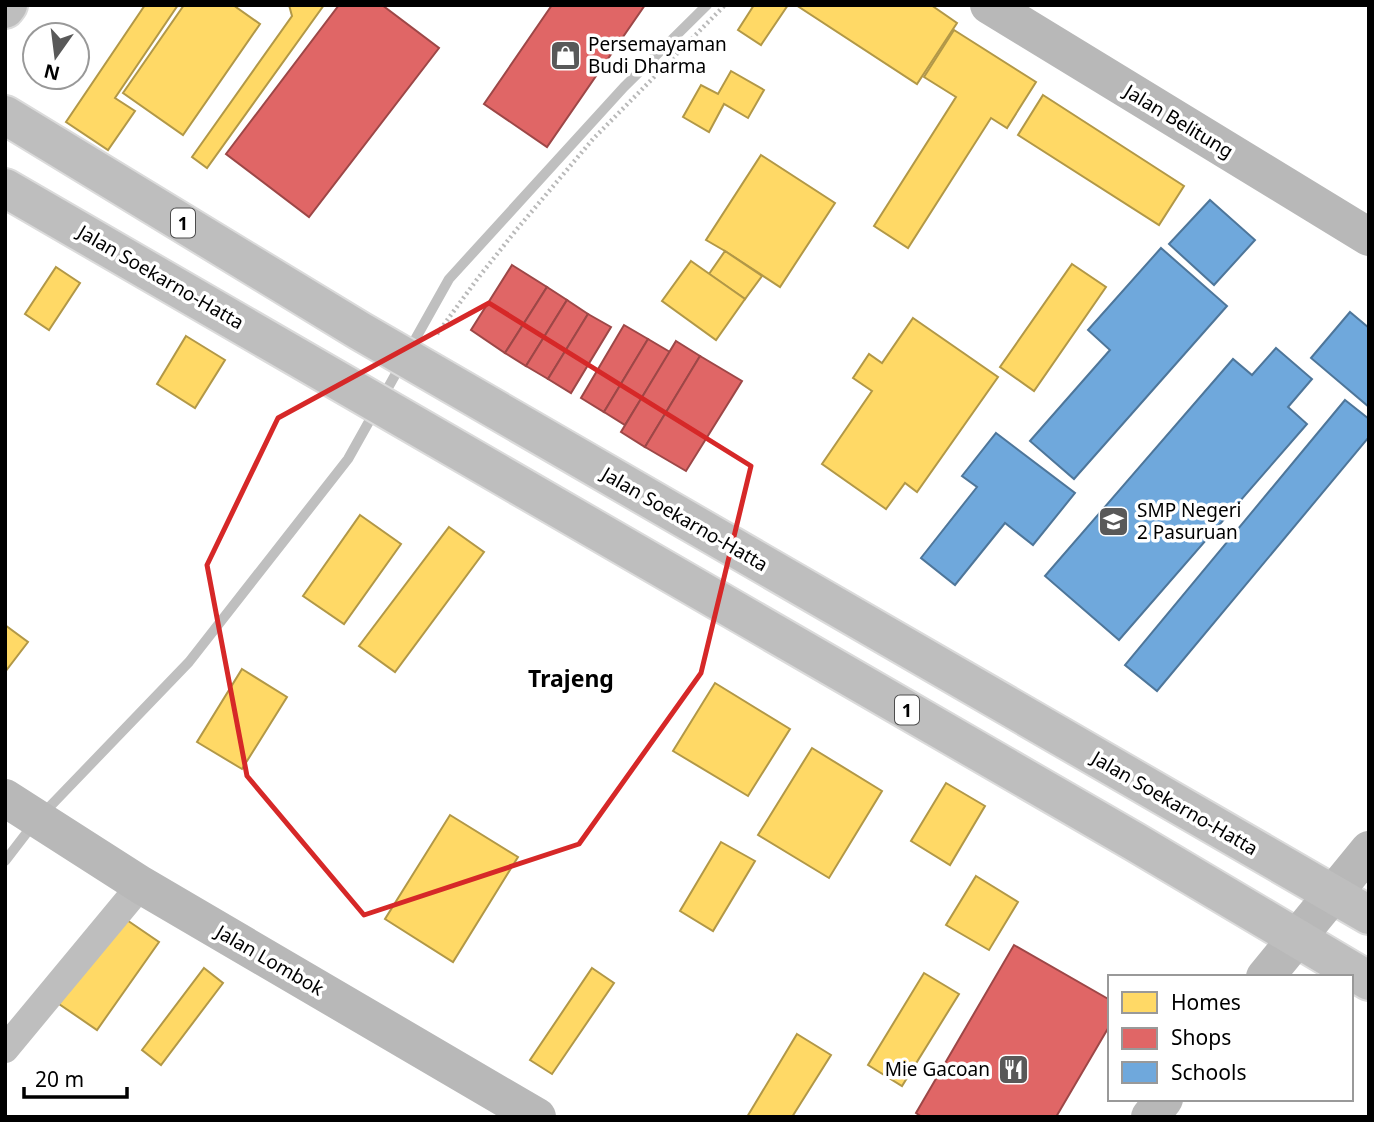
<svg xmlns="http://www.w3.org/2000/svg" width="1374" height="1122" font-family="'Noto Sans',sans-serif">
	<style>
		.homes { fill: #ffd966; stroke: #b29847; stroke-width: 2 }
		.shops { fill: #e06666; stroke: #9d4747; stroke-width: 2 }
		.schools { fill: #6fa8dc; stroke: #4e769a; stroke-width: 2 }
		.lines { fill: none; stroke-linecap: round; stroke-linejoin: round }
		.stream { stroke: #bfbfbf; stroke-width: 10 }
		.primary-casing { stroke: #dbdbdb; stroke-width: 42 }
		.highway-casing { stroke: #dbdbdb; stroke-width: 42 }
		.path { stroke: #b9b9b9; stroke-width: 4.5; stroke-dasharray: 2 3.5; stroke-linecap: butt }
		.street { stroke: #bebebe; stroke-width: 28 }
		.secondary { stroke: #b8b8b8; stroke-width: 38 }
		.primary { stroke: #bebebe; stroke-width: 38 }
		.highway { stroke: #bebebe; stroke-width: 38 }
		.marked { fill: none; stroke: #d62828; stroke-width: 5; stroke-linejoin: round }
		.labels { text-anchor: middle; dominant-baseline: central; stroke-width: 7; stroke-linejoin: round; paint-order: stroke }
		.shield { fill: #fff; stroke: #4c4c4c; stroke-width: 2 }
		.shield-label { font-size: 18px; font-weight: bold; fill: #000 }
		.poi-label { font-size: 19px; fill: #000; stroke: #fff; text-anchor: start }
		.street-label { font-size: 19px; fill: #000; stroke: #fff }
		.quarter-label { font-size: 23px; font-weight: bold; fill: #000; stroke: #fff }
	</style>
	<rect width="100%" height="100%" fill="#fff"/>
	<g class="homes">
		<polygon points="145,5 178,5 115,98 135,111 108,150 66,122"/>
		<polygon points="184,5 233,5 260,24 183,135 123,93"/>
		<polygon points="289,5 324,5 207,168 192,157 292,16"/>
		<polygon points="754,5 788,5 761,45 738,30"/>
		<polygon points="796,5 931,5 957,23 917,84"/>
		<polygon points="954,30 1036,82 1007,128 991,118 908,248 874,226 956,97 924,77"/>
		<polygon points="731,71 764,90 748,118 724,104 709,132 683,117 701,85 718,94"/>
		<polygon points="1043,95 1184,186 1159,225 1018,135"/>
		<polygon points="761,155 835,203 780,287 725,251 706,240"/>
		<polygon points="725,251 762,276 745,299 709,274"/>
		<polygon points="691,261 745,299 716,340 662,301"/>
		<polygon points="1072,264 1106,287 1034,391 1000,367"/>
		<polygon points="56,267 80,283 49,330 25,314"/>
		<polygon points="913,318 998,377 917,492 905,483 886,509 822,464 872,391 853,378 869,354 882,363"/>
		<polygon points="186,336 225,360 195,408 157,384"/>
		<polygon points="360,515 401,544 344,624 303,596"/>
		<polygon points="449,527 484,552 395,672 359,646"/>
		<polygon points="5,625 28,642 5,672"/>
		<polygon points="242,669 287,697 242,769 197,742"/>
		<polygon points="715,683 790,729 748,796 673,751"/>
		<polygon points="812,748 882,791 829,878 758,835"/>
		<polygon points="946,783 985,806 950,865 911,841"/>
		<polygon points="450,815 518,857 453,962 385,919"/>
		<polygon points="721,842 755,861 713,931 680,911"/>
		<polygon points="976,876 1018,902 989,950 946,925"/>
		<polygon points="121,916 159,942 97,1030 59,1004"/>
		<polygon points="204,968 223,983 161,1065 142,1050"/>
		<polygon points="592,968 614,983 552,1074 530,1060"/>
		<polygon points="924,973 959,994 902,1086 868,1065"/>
		<polygon points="797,1034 831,1055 792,1117 747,1117"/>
	</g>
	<g class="shops">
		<polygon points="339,5 382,5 439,48 309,217 226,154"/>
		<polygon points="552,5 645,5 547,147 484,104"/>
		<polygon points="512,265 547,287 505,353 471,330"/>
		<polygon points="547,287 567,300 526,366 505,353"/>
		<polygon points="567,300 588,314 548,379 526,366"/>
		<polygon points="588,314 611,327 571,393 548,379"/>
		<polygon points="624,325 648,339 604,412 581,398"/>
		<polygon points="648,339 670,352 625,425 604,412"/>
		<polygon points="676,341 700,356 645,447 621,432"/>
		<polygon points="700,356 742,381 686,471 645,447"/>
		<polygon points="1014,945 1110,1000 1110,1025 1056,1117 922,1117 916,1113"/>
	</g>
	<g class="schools">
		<polygon points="1210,200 1255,240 1214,285 1169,244"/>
		<polygon points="1161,248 1227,306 1074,479 1030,441 1110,350 1088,330"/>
		<polygon points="1350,312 1369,328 1369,407 1311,358"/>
		<polygon points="1276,348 1312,379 1288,407 1307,424 1119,640 1045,576 1233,359 1252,375"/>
		<polygon points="1345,400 1369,419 1369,437 1157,691 1125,665"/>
		<polygon points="996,433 1075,493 1033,545 1005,523 955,585 921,558 977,487 962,476"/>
	</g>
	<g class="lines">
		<polyline class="stream" points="5,861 35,822 189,662 348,459 449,279 624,87 707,5"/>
		<defs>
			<polyline id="primary" points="5,9 8,5"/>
			<g id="highway">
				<polyline points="5,115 360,331 1369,915"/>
				<polyline points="5,188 1135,842 1369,981"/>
			</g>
		</defs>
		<use href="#primary" class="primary-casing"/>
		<use href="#highway" class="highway-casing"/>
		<polyline class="path" points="437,334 478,278 517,229 593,139 725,5"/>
		<polyline class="street" points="5,1049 141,885"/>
		<g class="secondary">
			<polyline points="989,5 1369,237"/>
			<polyline points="5,798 141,885 537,1117"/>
			<polyline points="1265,977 1369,850"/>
			<polyline points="1150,1117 1164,1099"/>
		</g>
		<use href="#primary" class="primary"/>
		<use href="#highway" class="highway"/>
	</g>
	<path class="marked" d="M489 303 751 466 701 673 579 844 364 915 247 776 207 565 278 418Z"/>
	<defs>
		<symbol id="shop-square" viewBox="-11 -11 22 22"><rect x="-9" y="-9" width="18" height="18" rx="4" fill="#595959" stroke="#fff"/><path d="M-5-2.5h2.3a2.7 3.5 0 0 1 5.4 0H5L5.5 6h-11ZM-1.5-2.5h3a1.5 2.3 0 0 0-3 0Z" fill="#fff"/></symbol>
		<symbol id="school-square" viewBox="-11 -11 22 22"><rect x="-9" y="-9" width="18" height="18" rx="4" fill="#595959" stroke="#fff"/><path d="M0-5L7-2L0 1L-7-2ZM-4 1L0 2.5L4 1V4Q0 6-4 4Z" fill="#fff"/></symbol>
		<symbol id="restaurant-square" viewBox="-11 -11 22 22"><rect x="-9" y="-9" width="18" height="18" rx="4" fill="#595959" stroke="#fff"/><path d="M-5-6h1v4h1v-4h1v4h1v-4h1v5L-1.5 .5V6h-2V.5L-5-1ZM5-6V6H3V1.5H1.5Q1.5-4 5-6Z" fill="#fff"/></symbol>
	</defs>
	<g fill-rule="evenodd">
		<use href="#shop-square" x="548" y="38" width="35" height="35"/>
		<use href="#school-square" x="1096" y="504" width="35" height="35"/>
		<use href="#restaurant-square" x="996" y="1052" width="35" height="35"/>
	</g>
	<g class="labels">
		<g class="shield">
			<rect x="171" y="208.5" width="24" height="29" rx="5"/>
			<rect x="895" y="695.5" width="24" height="29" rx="5"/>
		</g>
		<g class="shield-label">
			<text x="183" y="223">1</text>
			<text x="907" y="710">1</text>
		</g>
		<g class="poi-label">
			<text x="588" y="44">Persemayaman<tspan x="588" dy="22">Budi Dharma</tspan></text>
			<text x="1137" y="510">SMP Negeri<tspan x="1137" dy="22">2 Pasuruan</tspan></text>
			<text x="990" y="1069" text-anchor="end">Mie Gacoan</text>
		</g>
		<g class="street-label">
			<text transform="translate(1179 121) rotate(31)">Jalan Belitung</text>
			<text transform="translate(161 277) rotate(30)">Jalan Soekarno-Hatta</text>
			<text transform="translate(685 519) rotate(30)">Jalan Soekarno-Hatta</text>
			<text transform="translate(1175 803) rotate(30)">Jalan Soekarno-Hatta</text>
			<text transform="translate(270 960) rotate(30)">Jalan Lombok</text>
		</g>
		<g class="quarter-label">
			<text x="571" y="678">Trajeng</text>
		</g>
	</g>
	<rect width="1374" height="1122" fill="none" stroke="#000000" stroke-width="14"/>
	<rect x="1108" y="975" width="245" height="126" fill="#ffffff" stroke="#999999" stroke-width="2"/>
	<rect x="1122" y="992" width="35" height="21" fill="#ffd966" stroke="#999999" stroke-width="2"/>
	<text x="1171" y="1010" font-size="21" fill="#000000">Homes</text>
	<rect x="1122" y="1028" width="35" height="21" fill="#e06666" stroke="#999999" stroke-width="2"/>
	<text x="1171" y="1045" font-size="21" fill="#000000">Shops</text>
	<rect x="1122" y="1062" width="35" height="21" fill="#6fa8dc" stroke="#999999" stroke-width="2"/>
	<text x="1171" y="1080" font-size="21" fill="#000000">Schools</text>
	<g transform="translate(56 56) rotate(194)"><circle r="33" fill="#ffffff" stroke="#999999" stroke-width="2"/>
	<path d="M0-5L12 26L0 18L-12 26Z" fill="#595959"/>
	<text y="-10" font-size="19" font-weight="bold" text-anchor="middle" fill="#000000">N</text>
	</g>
	<path d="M24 1087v10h103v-10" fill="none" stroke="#000000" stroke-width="3.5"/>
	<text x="35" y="1087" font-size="21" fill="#000000" stroke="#ffffff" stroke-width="5" paint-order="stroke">20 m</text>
</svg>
